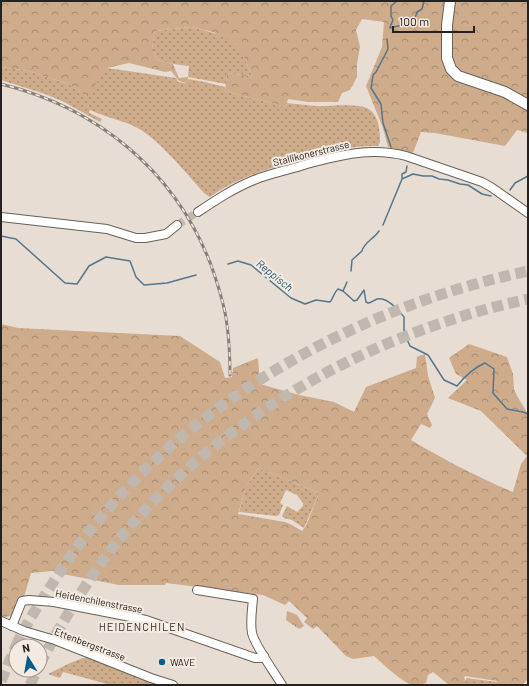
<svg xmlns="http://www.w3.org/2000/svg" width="529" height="686" font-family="Barlow,sans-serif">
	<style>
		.grass { fill: url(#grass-dots) }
		.forest { fill: url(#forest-crowns); fill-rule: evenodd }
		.park { fill: url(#park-tufts) }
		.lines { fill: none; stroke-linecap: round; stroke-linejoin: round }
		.stream { stroke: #55768e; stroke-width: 1.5 }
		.minor-tunnel { stroke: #c0b7af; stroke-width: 8; stroke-dasharray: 8 4; stroke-linecap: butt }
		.highway-tunnel { stroke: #c0b7af; stroke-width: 11; stroke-dasharray: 11 5.5; stroke-linecap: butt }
		.minor-casing { stroke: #696058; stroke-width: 10 }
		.major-casing { stroke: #696058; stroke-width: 12 }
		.minor { stroke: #fff; stroke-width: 8 }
		.major { stroke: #fff; stroke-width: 10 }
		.rail-casing { stroke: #878079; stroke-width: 3 }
		.rail { stroke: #f4eae0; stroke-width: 1.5; stroke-dasharray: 4.5; stroke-linecap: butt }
		.poi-dot { fill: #005e8e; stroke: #f4eae0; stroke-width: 1.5 }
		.labels { text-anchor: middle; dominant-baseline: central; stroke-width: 4; stroke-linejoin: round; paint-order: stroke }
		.street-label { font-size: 10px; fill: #25211e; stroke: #f4eae0 }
		.poi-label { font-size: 10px; fill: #25211e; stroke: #f4eae0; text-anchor: start }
		.water-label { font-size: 11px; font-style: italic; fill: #195276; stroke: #f4eae0 }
		.neighbourhood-label { font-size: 11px; letter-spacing: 1px; fill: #352d26; stroke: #f4eae0 }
	</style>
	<defs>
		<pattern id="grass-dots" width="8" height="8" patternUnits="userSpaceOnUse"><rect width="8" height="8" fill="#ceab8b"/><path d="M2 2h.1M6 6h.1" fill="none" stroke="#a78b71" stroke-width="1.8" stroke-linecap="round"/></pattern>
		<pattern id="forest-crowns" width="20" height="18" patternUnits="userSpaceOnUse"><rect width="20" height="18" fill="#ceab8b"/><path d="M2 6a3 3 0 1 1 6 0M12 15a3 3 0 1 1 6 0" fill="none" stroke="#a78b71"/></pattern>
		<pattern id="park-tufts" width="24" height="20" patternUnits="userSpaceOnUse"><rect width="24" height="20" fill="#ceab8b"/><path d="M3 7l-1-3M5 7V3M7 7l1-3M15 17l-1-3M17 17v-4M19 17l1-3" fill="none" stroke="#a78b71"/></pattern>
	</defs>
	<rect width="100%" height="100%" fill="#e7ddd3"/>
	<g class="grass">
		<path d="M190 27C202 30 229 35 237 45 244 54 248 66 252 76L227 73 226 84 188 77 189 66 173 64 157 60 152 48 155 31Z"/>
		<path d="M1 67 28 71 69 84 86 96 107 68 176 78 178 82 186 83 188 79 205 82 225 87V91L286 107 287 103C296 104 306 105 315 106 328 107 360 102 370 110 379 117 380 131 380 142L378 146C350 145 335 151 309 157 274 167 239 176 210 197L204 193C187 174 162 143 141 130 125 120 106 118 90 110L89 113 102 119 100 122 64 102 45 94 1 80Z"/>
		<polygon points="258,468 319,493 304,528 292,520 284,518 282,516 287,506 297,512 303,506 303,503 297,495 286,490 280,503 283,505 279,515 276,516 239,512 246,487"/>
		<polygon points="86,657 161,685 111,685 63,672 60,678 48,674 70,663"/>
		<polygon points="466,678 497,682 497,685 463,685 466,681"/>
	</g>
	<g class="forest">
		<polygon points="1,1 528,1 528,133 517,130 505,146 435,133 421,132 413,153 388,147 383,128 366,86 382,47 384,22 362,19 356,30 360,47 357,64 357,77 350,90 342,93 338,102 308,102 288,99 286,107 225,91 227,73 252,76 246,61 236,44 213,32 190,27 155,31 152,48 157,60 173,64 179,78 188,77 187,83 179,81 171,71 165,72 129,63 107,68 87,97 69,84 28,71 1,67"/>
		<path d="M1 324 18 328 180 336 220 362 225 378 232 377 233 368 258 358 260 384 299 395 334 402 354 412 366 387 416 368 417 357 425 354 428 376 435 398 427 414 432 425 430 428 421 424 411 440C445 460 477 477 513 492L521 464 527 456 481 411 448 398 467 380 456 374 449 358 469 344 507 357 513 374 514 389 517 396 528 414V679L522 685 507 684 506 685H497V681L465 676 464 678 466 681 463 685H449L433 672 428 675 426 683C421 684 418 686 413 685 404 684 382 663 374 656L353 659 346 656 317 626 313 629 304 622 307 618 289 601 285 605 263 595 166 583 165 585H119L63 574V570L31 573 24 597 12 617 8 616 5 618 1 616ZM258 468 319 493 306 526 302 531 292 525 285 522 238 514 246 487Z"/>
	</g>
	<polygon class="park" points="287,611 297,615 304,626 299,629 286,620"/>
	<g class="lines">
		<g class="stream">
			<polyline points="390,27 393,20 391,16 391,6 397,1"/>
			<polyline points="390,28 406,24 415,18 417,12 422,9 424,1"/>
			<polyline points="387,39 388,49 376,72 373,75 371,88 381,104 383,123 391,147"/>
			<polyline points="402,178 402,174 406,172 407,166"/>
			<polyline points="510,190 515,183 528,176"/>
			<polyline points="383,225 402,179 413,174 423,176 432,176 439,179 448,180 460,184 468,185 482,194 491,196"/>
			<polyline points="1,236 16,239 65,283 77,284 89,266 106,257 130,261 136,277 144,285 167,283 196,275"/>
			<path d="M228 264 238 261 251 265 291 298 305 304 316 300 330 302C334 298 333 293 338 289L343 291 354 301 357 300 364 290 366 302 368 303C371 303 374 300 377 299 388 297 398 310 404 317V333L410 346 428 355 444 380 457 386C465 376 473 368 485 363L494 369 493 393 507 409 523 412 528 414"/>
			<path d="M351 271 352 260 362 251C364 242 374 239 379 231"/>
			<polyline points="343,291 347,282"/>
		</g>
		<polyline class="minor-tunnel" points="177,225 198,212"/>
		<g class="highway-tunnel">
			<path d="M16 646C25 626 37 607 49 589 152 421 339 311 528 271"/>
			<path d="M40 664C69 609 102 555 145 510 246 402 385 330 528 299"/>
			<polyline points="1,681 16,646"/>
			<polyline points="30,685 37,670"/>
		</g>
		<defs>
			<g id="minor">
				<path d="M198 212C216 200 234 188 254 180 271 173 289 170 307 164 340 155 371 147 406 156L482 182 491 187 528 213"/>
				<polyline points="1,217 107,229 136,238 145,238 166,234 177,225"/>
				<path d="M197 590 253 599C252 610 250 622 252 633 255 646 275 673 282 685"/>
				<polyline points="1,621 24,631 55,640 151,678 173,685"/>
				<polyline points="12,626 22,601 29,600 54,602 146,620 255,658 261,658 264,656"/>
			</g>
			<polyline id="major" points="450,1 447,25 447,58 451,69 458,76 505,92 528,105"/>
		</defs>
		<use href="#minor" class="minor-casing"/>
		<use href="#major" class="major-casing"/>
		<use href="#minor" class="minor"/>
		<use href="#major" class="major"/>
		<defs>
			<path id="rail" d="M1 84C98 108 175 171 211 265 217 282 223 300 226 318 229 337 230 356 230 375"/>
		</defs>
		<use href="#rail" class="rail-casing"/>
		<use href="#rail" class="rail"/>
	</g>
	<circle class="poi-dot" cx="162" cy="662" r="4"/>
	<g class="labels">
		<g class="street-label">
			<text transform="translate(311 153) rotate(-14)">Stallikonerstrasse</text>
			<text transform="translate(99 601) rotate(11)">Heidenchilenstrasse</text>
			<text transform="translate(90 644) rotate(21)">Ettenbergstrasse</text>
		</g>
		<g class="poi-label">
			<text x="170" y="662">WAVE</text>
		</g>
		<g class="water-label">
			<text transform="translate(275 275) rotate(39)">Reppisch</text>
		</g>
		<g class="neighbourhood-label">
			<text x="142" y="626">HEIDENCHILEN</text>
		</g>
	</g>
	<rect width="529" height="686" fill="none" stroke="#25211e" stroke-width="4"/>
	<g transform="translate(28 658) rotate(349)"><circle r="19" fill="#f4eae0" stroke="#a19a92"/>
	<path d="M0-3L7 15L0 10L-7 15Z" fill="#005e8e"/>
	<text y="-6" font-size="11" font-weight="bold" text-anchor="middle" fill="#25211e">N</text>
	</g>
	<path d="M393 26v6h81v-6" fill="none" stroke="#25211e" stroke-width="2"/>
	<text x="399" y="26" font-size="12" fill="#25211e" stroke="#f4eae0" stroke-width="3" paint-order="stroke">100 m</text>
</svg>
